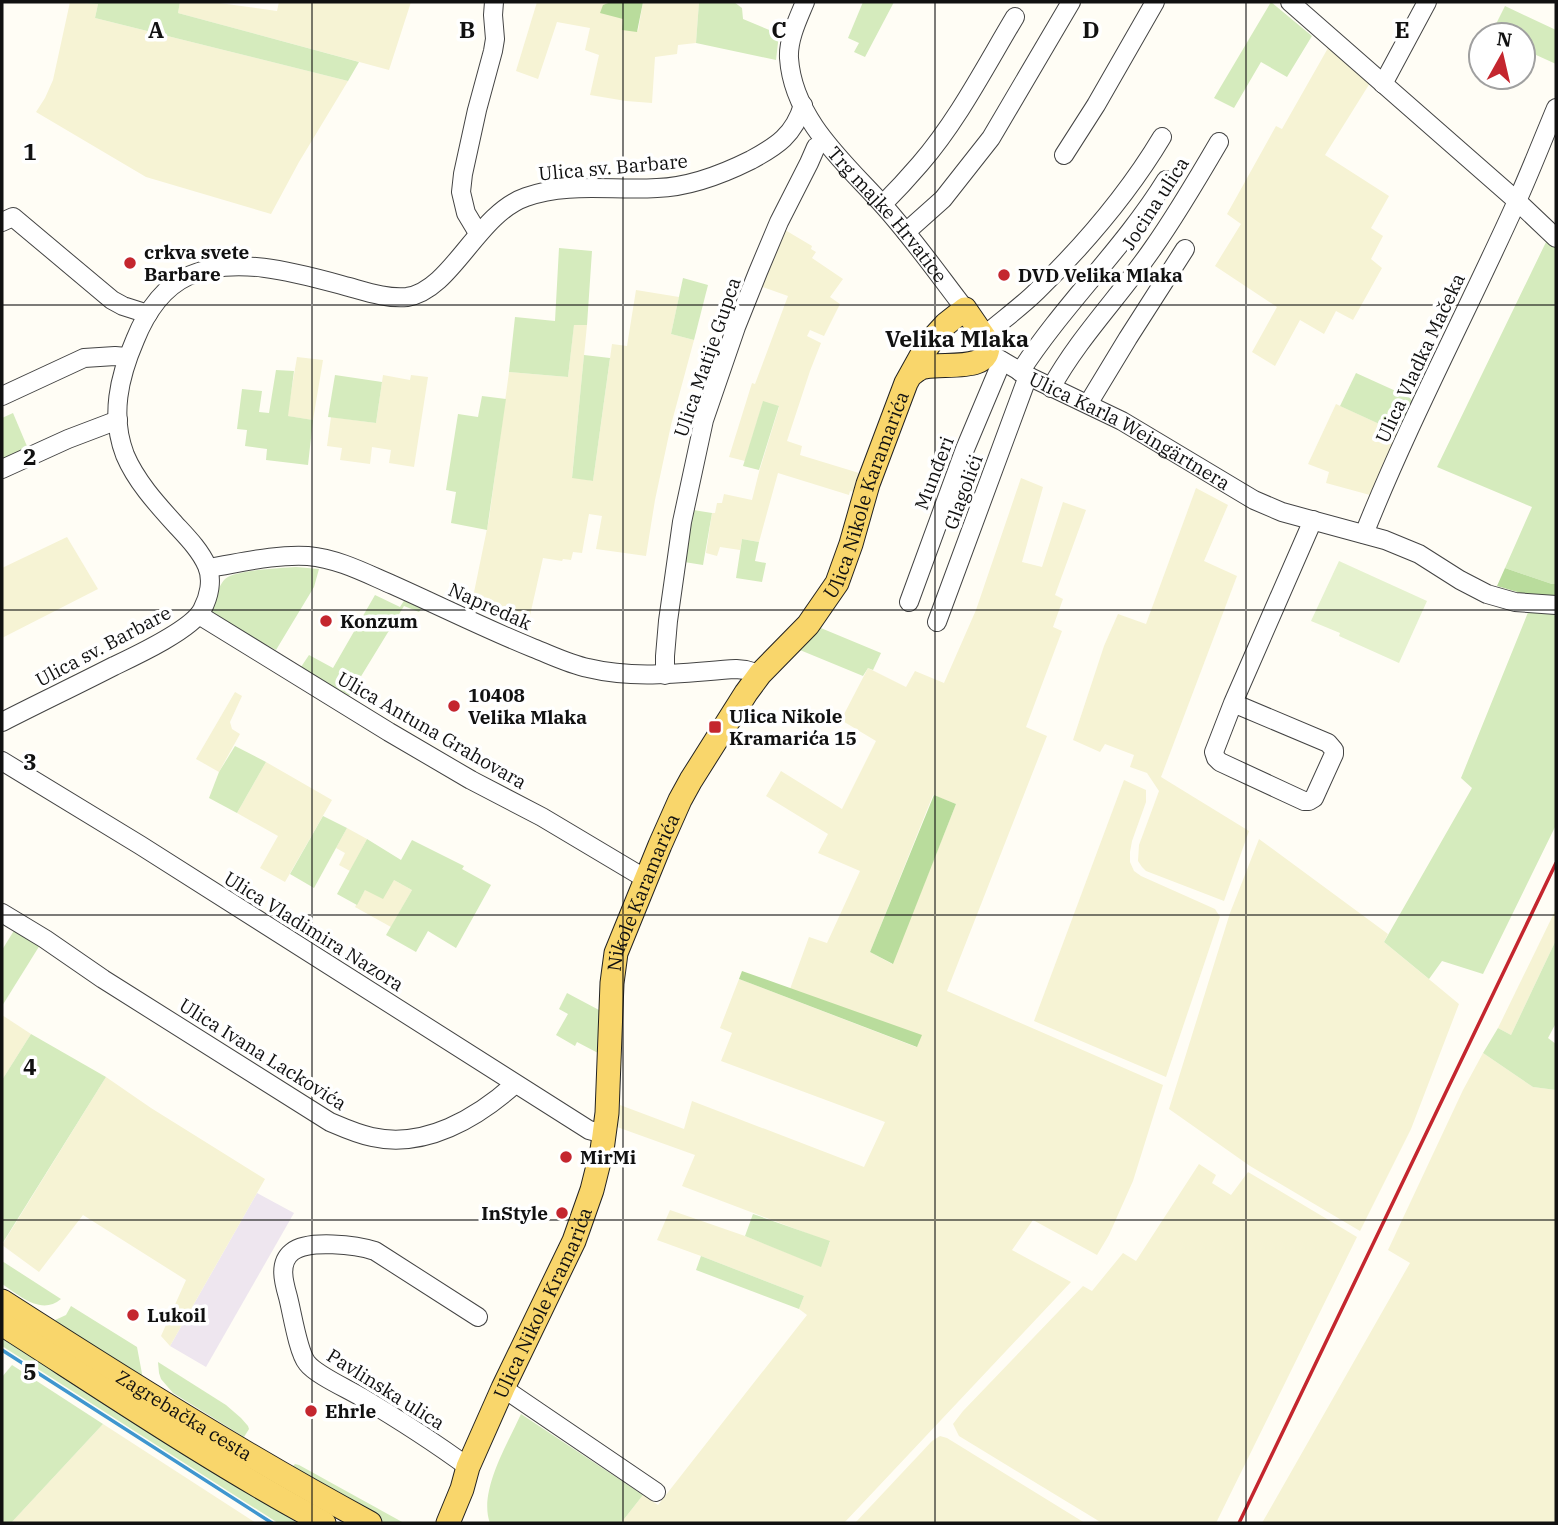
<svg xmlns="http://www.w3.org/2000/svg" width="1558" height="1525" font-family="'IBM Plex Serif',serif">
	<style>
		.industrial { fill: #eee6ef }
		.farmland { fill: #f6f3d4; fill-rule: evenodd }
		.green { fill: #d5ebbd }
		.forest { fill: #b9dc9c }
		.pitch { fill: #e6f2cf }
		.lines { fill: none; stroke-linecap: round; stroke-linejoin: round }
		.stream { stroke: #3f96cf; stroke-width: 3.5 }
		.minor-casing { stroke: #444; stroke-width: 20 }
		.major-casing { stroke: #222; stroke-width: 25 }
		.minor { stroke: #fff; stroke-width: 18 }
		.major { stroke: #f9d66b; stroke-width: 23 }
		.rail { stroke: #c4262e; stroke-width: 3.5 }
		.grid { fill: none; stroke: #111; stroke-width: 2; stroke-opacity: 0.55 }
		.poi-dot { fill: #c4262e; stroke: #fff; stroke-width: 2.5 }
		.labels { text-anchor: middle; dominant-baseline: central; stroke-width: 7; stroke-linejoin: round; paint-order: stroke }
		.street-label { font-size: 19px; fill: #111; stroke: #fff }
		.poi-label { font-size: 19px; font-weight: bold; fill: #111; stroke: #fff; text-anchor: start }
		.quarter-label { font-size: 23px; font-weight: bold; fill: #111; stroke: #fff }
		.grid-label { font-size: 23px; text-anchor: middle; font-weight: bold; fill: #111; stroke: #fff; stroke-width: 7; stroke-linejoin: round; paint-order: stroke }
	</style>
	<rect width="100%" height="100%" fill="#fffdf5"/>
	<polygon class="industrial" points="257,1193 294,1213 206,1367 170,1346"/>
	<g class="farmland">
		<polygon points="70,2 98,4 95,18 348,81 299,162 271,214 146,177 36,112 45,98 53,80"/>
		<polygon points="180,2 212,2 277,11 279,2 411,2 389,70 178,13"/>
		<polygon points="537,2 611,2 608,4 638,31 643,2 699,2 696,43 678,45 677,54 655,57 652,103 626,101 590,95 599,55 585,50 590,28 557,22 538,79 516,71"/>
		<polygon points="1328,48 1370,83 1325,155 1389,196 1371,228 1383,236 1371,259 1382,268 1353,320 1336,311 1324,334 1300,320 1275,366 1252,352 1277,307 1215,266 1241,224 1227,214 1276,126 1282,129"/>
		<polygon points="780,227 812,246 811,249 816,252 812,258 843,279 830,297 840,304 824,336 810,330 807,336 821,343 810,371 787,441 802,446 800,455 859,473 853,492 850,491 849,495 778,473 759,542 742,539 740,550 720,547 717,556 706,553 712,513 715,513 717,503 722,503 724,494 752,500 759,472 779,407 763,402 745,461 729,457 752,383 755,384 788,296 757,285"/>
		<polygon points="636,290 679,297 671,334 694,340 671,425 655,500 646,556 596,549 602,516 589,514 582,553 573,552 571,560 563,559 562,561 543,558 526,633 471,607 489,519 509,372 568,377 574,324 587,325 572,477 593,481 612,344 627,346"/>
		<polygon points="297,357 323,360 313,420 287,416"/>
		<polygon points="383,375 410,380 411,375 428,377 414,467 389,463 391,450 372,447 370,464 340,460 342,448 327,446 331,417 376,423"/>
		<polygon points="1336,404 1399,433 1370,495 1326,483 1329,472 1308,464"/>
		<path d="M1021 478 1043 487 1022 562 1042 567 1063 502 1086 510 1055 595 1063 599 1053 627 1062 631 1026 727 1047 736 947 991 1163 1085 1133 1181 1109 1235 1097 1255 1033 1220 1012 1250 1071 1282 844 1523H621L643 1495 658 1505 807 1315 799 1309 804 1296 701 1256 657 1240 670 1210 745 1236 820 1266 830 1242 682 1186 695 1155 617 1127 620 1105 684 1129 692 1101 864 1167 885 1122 721 1061 732 1033 720 1028 739 979 916 1047 921 1036 790 989 809 937 827 943 860 871 818 853 828 834 766 796 781 771 842 809 876 741 841 720 868 668 906 687 915 671 944 683 976 610ZM933 795 956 804 892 964 870 952Z"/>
		<polygon points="1196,488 1228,505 1204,561 1237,576 1161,777 1249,831 1224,901 1146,871 1142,867 1138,861 1139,845 1159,791 1147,773 1130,767 1134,755 1105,744 1100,752 1073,740 1104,646 1118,614 1146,624"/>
		<polygon points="67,537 98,589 2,638 2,568"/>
		<polygon points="235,692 242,696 230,722 232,729 240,734 219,772 196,759"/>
		<polygon points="266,762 332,800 285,882 260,868 278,836 237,813"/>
		<polygon points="1124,780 1146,790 1146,802 1132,841 1130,852 1130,862 1134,871 1141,876 1215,909 1220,917 1166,1077 1034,1021"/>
		<polygon points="347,828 367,839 350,871 339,865 345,853 336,848"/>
		<polygon points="1259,839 1388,934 1384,942 1459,1004 1411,1129 1360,1231 1250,1166 1169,1109 1230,913"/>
		<polygon points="394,880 412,890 391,927 355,907 365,890"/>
		<polygon points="1556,909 1556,940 1511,1035 1498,1028"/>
		<polygon points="2,1015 31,1034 2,1080"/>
		<polygon points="1483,1053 1533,1087 1556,1090 1556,1523 1262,1523 1410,1263 1388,1250 1463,1090"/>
		<polygon points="106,1077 151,1108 265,1179 170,1346 161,1336 186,1280 83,1215 39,1272 2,1245"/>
		<polygon points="1199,1164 1216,1175 1212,1183 1231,1195 1248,1172 1357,1237 1216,1523 1102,1523 959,1436 953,1424 963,1411 1083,1286 1092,1291 1123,1253 1136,1261"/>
		<polygon points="103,1424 256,1523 11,1523"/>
		<polygon points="940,1436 947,1438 1085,1523 855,1523 932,1441"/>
	</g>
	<g class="green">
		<polygon points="74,2 180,2 178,13 359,62 348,81 95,18 98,4"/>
		<polygon points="699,2 734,2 742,8 743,19 779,34 776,60 696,43"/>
		<polygon points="863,2 894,2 865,57 854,52 859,43 848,38"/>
		<polygon points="1271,2 1312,36 1287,77 1261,62 1234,108 1214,98"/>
		<polygon points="1505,6 1556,30 1556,64 1523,49 1523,35 1491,34"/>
		<polygon points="1547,240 1556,247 1556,584 1552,584 1505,568 1532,507 1437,467"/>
		<polygon points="559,248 592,251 587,325 574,325 568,377 509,372 515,317 555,321"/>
		<polygon points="683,278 708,285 694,340 671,334"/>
		<polygon points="584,355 610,358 593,481 572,478"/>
		<polygon points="276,370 294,371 288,416 313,420 308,465 266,460 267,449 245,446 247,430 237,429 242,389 262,391 259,412 269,413"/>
		<polygon points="1356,373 1409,397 1413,402 1399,433 1340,406"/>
		<polygon points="335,375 382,382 376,423 328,417"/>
		<polygon points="482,396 506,399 487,530 451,523 456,492 446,490 458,414 478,417"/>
		<polygon points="763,401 779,406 759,470 743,466"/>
		<polygon points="13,413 29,451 2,464 2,418"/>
		<polygon points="687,509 712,513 703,565 678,561"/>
		<polygon points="742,539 759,542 755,561 766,563 762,582 736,578"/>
		<path d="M296 567 319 569 314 587 276 650 216 619C210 612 212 607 215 599 217 593 220 584 225 579 235 570 281 568 296 567Z"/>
		<polygon points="375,595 400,607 407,596 424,605 419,612 404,606 349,696 301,667 309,655 333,668"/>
		<polygon points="1529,610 1556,611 1556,825 1483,974 1442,961 1429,979 1384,942 1472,788 1461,778"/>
		<polygon points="816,626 881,653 873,670 868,668 863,676 795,648"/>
		<polygon points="235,746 266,762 237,813 209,798 219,772"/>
		<polygon points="323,816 347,828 314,888 290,874"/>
		<polygon points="367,839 401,860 412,840 464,866 462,869 491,885 456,948 428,931 416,952 386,935 412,890 394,880 383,899 365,890 357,905 337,894"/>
		<polygon points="15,929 40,945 2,1006 2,950"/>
		<polygon points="1556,940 1556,1023 1548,1038 1556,1044 1556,1090 1533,1087 1483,1053 1498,1028 1511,1035"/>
		<polygon points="567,993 599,1010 598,1053 577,1042 575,1046 556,1035 568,1014 559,1009"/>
		<polygon points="31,1034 106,1077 2,1244 2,1080"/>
		<polygon points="753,1214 830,1241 821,1267 745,1236"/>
		<polygon points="701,1256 804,1296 799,1309 696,1270"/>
		<path d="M2 1261 61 1299C41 1316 19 1295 2 1284Z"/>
		<polygon points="71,1306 137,1347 143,1379 53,1321 66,1315"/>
		<polygon points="2,1331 219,1471 297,1523 278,1523 2,1346"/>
		<polygon points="158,1362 226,1405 241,1418 248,1426 249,1429 244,1437 173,1393 161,1379 159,1373"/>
		<polygon points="12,1365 103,1424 11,1523 2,1523 2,1377"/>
		<path d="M521 1414 643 1495 621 1523H490C478 1492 508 1443 521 1414Z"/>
		<polygon points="295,1464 299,1465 404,1523 385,1523 337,1496 293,1466"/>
	</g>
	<g class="forest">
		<polygon points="611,2 643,2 637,32 622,30 623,19 600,13 603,5"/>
		<polygon points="1505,568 1552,584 1556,584 1556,599 1534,597 1497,586"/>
		<polygon points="934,795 956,804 893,964 870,952"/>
		<polygon points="742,971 922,1035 917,1047 739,979"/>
	</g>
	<polygon class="pitch" points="1339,561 1427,601 1399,663 1339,636 1340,633 1311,621"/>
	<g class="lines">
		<polyline class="stream" points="2,1350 272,1523"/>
		<defs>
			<g id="minor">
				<path id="s1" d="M805 2C798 19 788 39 789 58 793 119 844 162 882 204 912 237 938 274 965 309"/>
				<polyline points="1290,2 1517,201 1556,238"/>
				<polyline points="1383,84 1427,2"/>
				<polyline points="1064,155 1096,105 1155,2"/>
				<path d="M883 204C896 191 908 178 920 164 958 120 985 67 1015 17"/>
				<polyline points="2,222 13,217 112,300 123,306 148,314"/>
				<polyline points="906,232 943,199 991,138 1071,2"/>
				<polyline points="478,233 466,213 461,192 463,174 477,110 493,51 495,39 493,15 494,2"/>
				<path d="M984 336C1001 321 1021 307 1037 291 1085 244 1128 194 1162 137"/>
				<path id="s2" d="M987 352 1028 376 1122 421 1254 500 1282 512 1385 540 1419 554 1460 580 1487 594 1515 602 1556 605"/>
				<path d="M1020 372C1064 304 1124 248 1166 180"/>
				<path d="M1051 388C1079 337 1120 296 1153 248 1177 214 1198 178 1219 142"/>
				<polyline points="2,396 84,358 115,356 127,357"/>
				<polyline points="1088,404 1128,338 1185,249"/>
				<polyline points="2,469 68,439 118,420"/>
				<path d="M1364 534C1409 421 1467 312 1517 201 1531 170 1543 139 1556 108"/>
				<path d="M208 568C240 563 275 554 308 556 339 559 365 573 393 585 440 606 486 629 533 648 551 655 569 664 588 668 637 680 687 672 736 669L746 670 760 674"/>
				<polyline points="909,602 965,449 1002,361"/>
				<polyline points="199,615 389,732 471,780 542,817 646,879"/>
				<polyline points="937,622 1028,376"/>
				<polyline points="665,675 665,656 668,621 682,522 704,420 736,327 758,272 779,222 809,163 816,147"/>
				<polyline points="1233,703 1328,743 1334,750 1334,754 1314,798 1309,801 1304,801 1220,762 1216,758 1214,752 1233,703 1313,520"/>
				<path d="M2 722C39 703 77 685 114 666 135 656 191 630 202 610 209 597 213 580 207 566 200 550 187 537 175 524 156 503 136 481 125 455 110 416 119 377 135 340 145 315 162 288 188 276 236 254 301 274 349 287 367 292 388 299 407 297 452 290 477 214 526 197 567 182 614 191 657 188 690 187 721 175 751 160 777 146 794 135 803 105"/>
				<polyline points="2,761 140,845 589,1130 604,1134"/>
				<path d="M2 913 45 939 103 979 330 1122C344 1128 357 1134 372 1137 425 1149 477 1118 515 1084"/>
				<polyline points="503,1388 656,1492"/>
				<path d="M468 1467C434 1442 398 1419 361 1397 348 1389 316 1375 307 1363 298 1352 292 1312 288 1297 284 1283 278 1263 292 1252 308 1239 357 1245 375 1251L478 1317"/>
			</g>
			<g id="major">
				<path id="s3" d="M2 1301C122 1378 244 1455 370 1523"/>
				<path d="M2 1324C108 1392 213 1463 324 1523"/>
				<path id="s4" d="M448 1523 462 1489 468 1467 503 1388 574 1241 592 1190 602 1150 607 1113 612 983 616 953 660 845 680 800 691 780 746 693 760 674 808 625 837 583 851 544 868 484 906 383 921 356 935 336 946 324 965 309 987 341C995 374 942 362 925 367 919 368 915 372 911 375"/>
			</g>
		</defs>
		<use href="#minor" class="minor-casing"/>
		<use href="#major" class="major-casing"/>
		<use href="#minor" class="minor"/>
		<use href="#major" class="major"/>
		<polyline class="rail" points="1239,1523 1556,863"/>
	</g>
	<path class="grid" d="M312 2V1523M623 2V1523M935 2V1523M1246 2V1523M2 305H1556M2 610H1556M2 915H1556M2 1220H1556"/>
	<g class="poi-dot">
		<circle cx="130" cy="263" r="7"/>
		<circle cx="1004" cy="275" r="7"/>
		<circle cx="326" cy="621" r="7"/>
		<circle cx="454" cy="706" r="7"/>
		<rect x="708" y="720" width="14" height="14" rx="3.5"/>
		<circle cx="566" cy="1157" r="7"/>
		<circle cx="562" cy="1213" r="7"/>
		<circle cx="133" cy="1315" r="7"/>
		<circle cx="311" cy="1411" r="7"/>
	</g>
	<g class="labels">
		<g class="street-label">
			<text transform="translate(613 167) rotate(-5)">Ulica sv. Barbare</text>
			<text transform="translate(1155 203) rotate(-57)">Jocina ulica</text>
			<text stroke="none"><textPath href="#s1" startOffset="247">Trg majke Hrvatice</textPath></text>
			<text transform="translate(707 357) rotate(-71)">Ulica Matije Gupca</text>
			<text transform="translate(1420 358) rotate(-65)">Ulica Vladka Mačeka</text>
			<text stroke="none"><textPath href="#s2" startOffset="163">Ulica Karla Weingärtnera</textPath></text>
			<text transform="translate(934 473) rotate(-69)">Munđeri</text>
			<text transform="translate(963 492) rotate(-70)">Glagolići</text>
			<text stroke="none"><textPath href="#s4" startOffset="1130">Ulica Nikole Karamarića</textPath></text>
			<text transform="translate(490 606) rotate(24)">Napredak</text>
			<text transform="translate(103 646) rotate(-28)">Ulica sv. Barbare</text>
			<text transform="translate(432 730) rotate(30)">Ulica Antuna Grahovara</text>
			<text stroke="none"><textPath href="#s4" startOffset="668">Nikole Karamarića</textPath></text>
			<text transform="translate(314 931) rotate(32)">Ulica Vladimira Nazora</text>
			<text transform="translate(263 1054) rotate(32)">Ulica Ivana Lackovića</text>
			<text stroke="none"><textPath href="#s4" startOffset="240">Ulica Nikole Kramarića</textPath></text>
			<text transform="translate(386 1389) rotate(32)">Pavlinska ulica</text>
			<text stroke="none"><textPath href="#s3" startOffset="215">Zagrebačka cesta</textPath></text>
		</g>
		<g class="poi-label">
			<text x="144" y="252">crkva svete<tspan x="144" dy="22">Barbare</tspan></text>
			<text x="1018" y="275">DVD Velika Mlaka</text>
			<text x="340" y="621">Konzum</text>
			<text x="468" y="695">10408<tspan x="468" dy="22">Velika Mlaka</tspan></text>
			<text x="729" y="716">Ulica Nikole<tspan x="729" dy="22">Kramarića 15</tspan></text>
			<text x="580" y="1157">MirMi</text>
			<text x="548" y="1213" text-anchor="end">InStyle</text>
			<text x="147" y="1315">Lukoil</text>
			<text x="325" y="1411">Ehrle</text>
		</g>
		<g class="quarter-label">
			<text x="957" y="338">Velika Mlaka</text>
		</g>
	</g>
	<g class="grid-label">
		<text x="156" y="38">A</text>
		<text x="467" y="38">B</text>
		<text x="779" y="38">C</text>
		<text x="1091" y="38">D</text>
		<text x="1402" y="38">E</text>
		<text x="30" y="160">1</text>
		<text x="30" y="465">2</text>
		<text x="30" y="770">3</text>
		<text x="30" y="1075">4</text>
		<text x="30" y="1380">5</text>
	</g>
	<rect width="1558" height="1525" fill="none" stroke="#111111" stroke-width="7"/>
	<g transform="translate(1502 56) rotate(8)"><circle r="33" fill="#ffffff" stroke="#a0a0a0" stroke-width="2"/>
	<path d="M0-5L12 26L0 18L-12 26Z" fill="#c4262e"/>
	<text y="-10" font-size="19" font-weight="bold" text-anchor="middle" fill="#111111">N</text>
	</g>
</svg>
